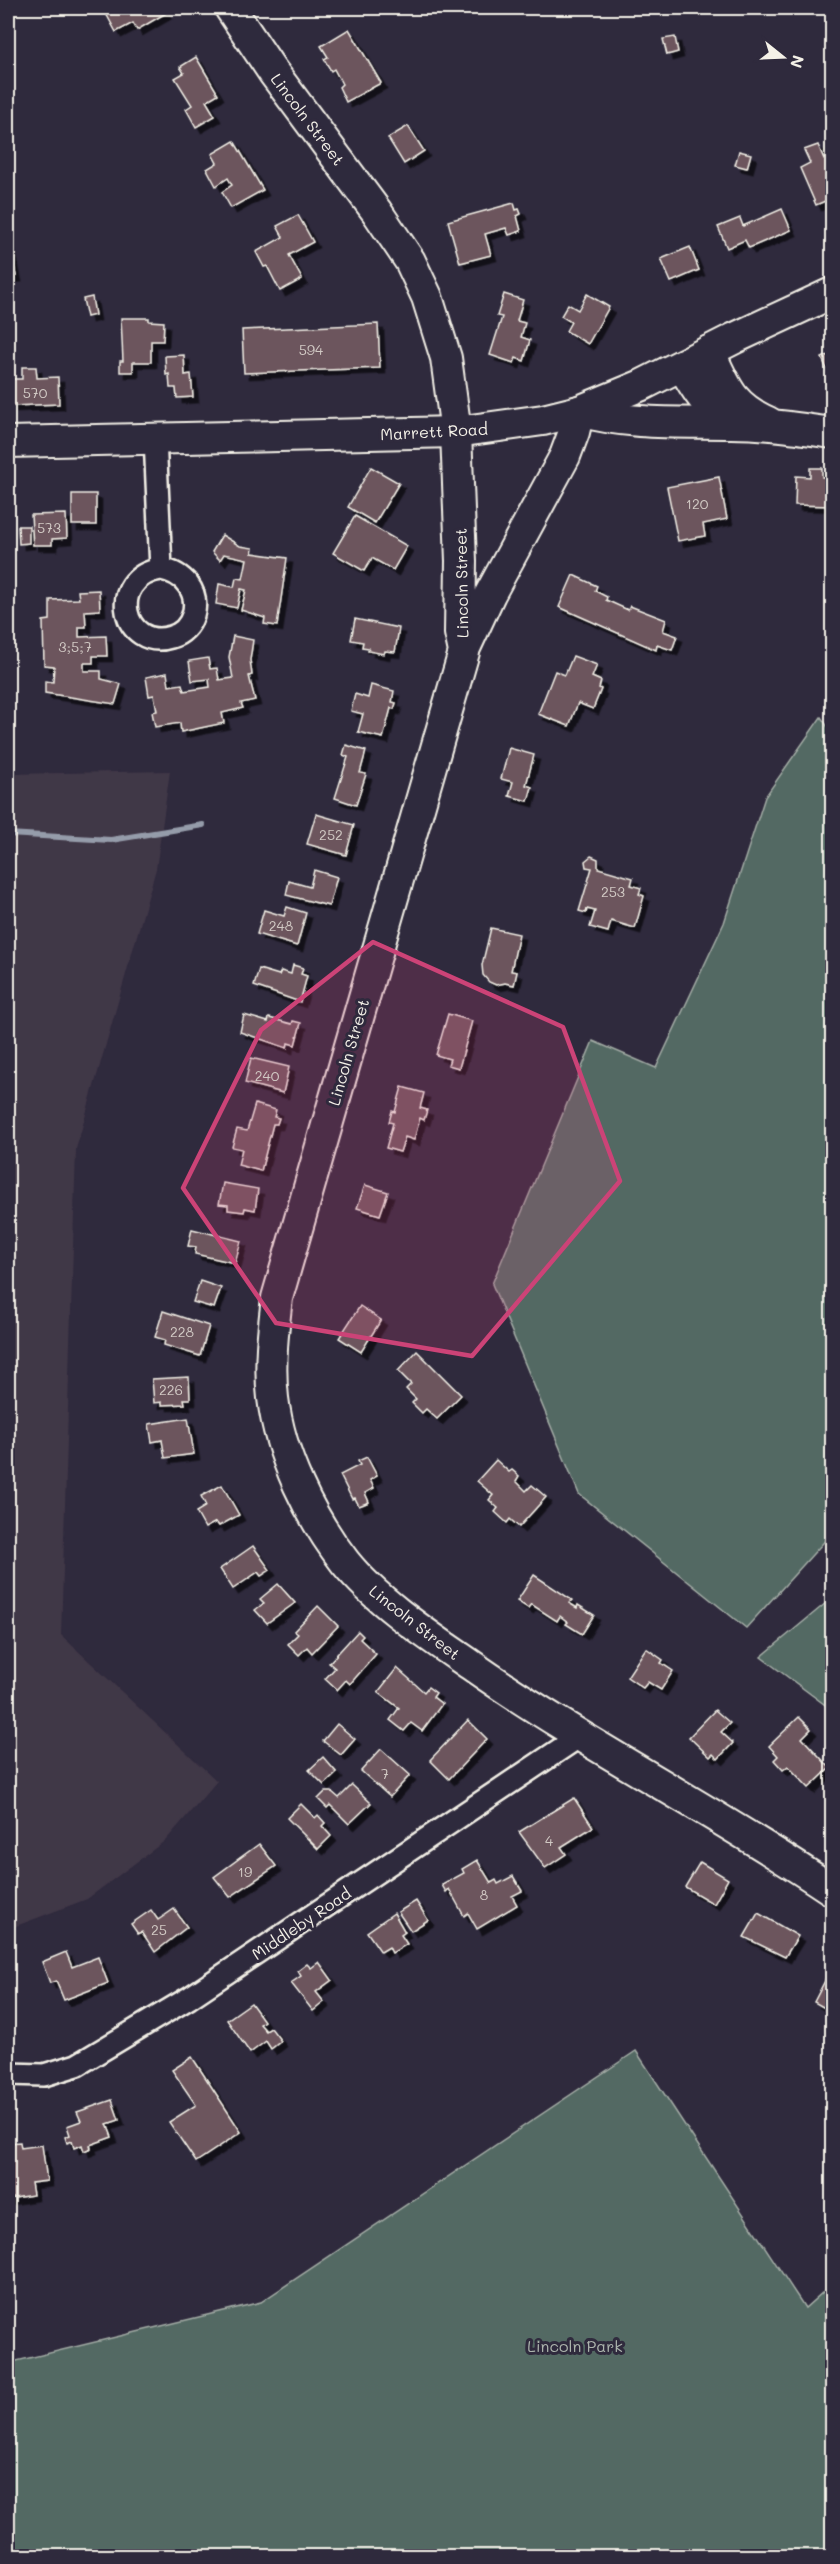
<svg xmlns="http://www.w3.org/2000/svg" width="840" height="2564" font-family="Mali,sans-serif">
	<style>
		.built { fill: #413747 }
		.green { fill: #536964; stroke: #a4ada6; stroke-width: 1.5 }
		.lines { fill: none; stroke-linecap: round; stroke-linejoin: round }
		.stream { stroke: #959caa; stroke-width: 6 }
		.building { fill: #6c555d; stroke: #f4f1e8; stroke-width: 1.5; filter: url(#shadow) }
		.street-casing { stroke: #f4f1e8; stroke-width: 26 }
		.secondary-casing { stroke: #f4f1e8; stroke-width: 34 }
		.street { stroke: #2f2a3d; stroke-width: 21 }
		.secondary { stroke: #2f2a3d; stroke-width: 30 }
		.marked { fill: #cc4377; fill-opacity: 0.2; stroke: #cc4377; stroke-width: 4.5; stroke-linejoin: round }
		.labels { text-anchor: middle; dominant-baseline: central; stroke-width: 6; stroke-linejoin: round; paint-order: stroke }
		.number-label { font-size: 14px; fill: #d2cac5 }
		.street-label { font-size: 16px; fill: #f4f1e8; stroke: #2f2a3d }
		.park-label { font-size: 16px; fill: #acb4ad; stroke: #2f2a3d }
	</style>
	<defs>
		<filter id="shadow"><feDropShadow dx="5.5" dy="5.5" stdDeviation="0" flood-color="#0009"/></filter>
	</defs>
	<rect width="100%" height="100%" fill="#2f2a3d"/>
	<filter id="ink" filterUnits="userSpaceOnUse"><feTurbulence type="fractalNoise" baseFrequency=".0167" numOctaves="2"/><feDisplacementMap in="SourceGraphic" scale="12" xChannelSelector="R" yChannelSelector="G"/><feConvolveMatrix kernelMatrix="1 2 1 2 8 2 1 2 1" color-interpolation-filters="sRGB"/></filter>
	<g filter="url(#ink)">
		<polygon class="built" points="170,771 156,869 76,1149 61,1635 217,1781 166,1840 87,1899 8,1929 8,774"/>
		<g class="green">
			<polygon points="821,717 832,733 832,784 828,788 832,794 832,1533 746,1628 579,1494 492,1284 593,1041 656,1068 724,923 765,797"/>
			<polygon points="832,1598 832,1710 761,1657"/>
			<polygon points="636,2051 805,2308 832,2284 832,2556 8,2556 8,2363 261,2302"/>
		</g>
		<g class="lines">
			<polyline class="stream" points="8,834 111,840 203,825"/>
		</g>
		<g class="building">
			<polygon points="103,8 162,8 166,13 137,30 133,23 116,32"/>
			<polygon points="349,29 381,83 346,102 339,87 342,84 334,69 331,71 324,59 328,57 321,46"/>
			<polygon points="675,37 678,52 667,55 663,39"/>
			<polygon points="196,57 218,94 206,101 215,116 196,127 186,109 192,105 175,78 184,73 180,67"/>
			<polygon points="408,126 424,151 404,164 388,138"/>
			<polygon points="234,141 263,190 231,208 222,192 232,185 228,178 216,186 207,169 217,163 212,154"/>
			<polygon points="818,145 824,159 832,155 832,198 816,205 800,168 810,163 804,150"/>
			<polygon points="739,151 751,154 747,168 735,165"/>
			<polygon points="514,203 516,210 519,209 521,214 517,216 521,231 509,235 506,228 485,234 491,255 460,263 448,221"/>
			<polygon points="782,209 791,230 749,248 745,240 727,248 718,227 740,218 743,226"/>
			<polygon points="298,215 313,242 289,255 302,279 280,291 267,266 264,267 256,252 283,237 277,226"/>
			<polygon points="8,238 16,276 8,277"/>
			<polygon points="690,247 699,270 671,282 661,259"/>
			<polygon points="504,294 523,300 517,321 525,323 521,337 530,340 524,361 516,358 514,363 490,355 502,317 497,316"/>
			<polygon points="587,294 609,307 588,344 566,331 571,322 561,316 568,304 578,310"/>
			<polygon points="92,297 95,315 87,317 83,299"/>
			<polygon points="121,318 149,318 149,321 164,322 163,341 151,341 151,362 133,362 133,372 120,372 120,361 123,361"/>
			<polygon points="378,324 380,368 244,373 242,330"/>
			<polygon points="832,353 832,381 822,358"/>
			<polygon points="184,355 185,375 191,374 193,397 177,398 176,388 170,388 169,374 166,375 165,356"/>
			<polygon points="22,367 36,367 37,378 58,377 59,404 11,406 10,379 22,379"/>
			<polygon points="371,467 399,483 375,523 348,507"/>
			<polygon points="810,468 822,468 822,477 832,477 832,506 795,505 796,476 810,477"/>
			<polygon points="719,477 727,519 703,524 705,536 678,541 667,487"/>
			<rect x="72" y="494" width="24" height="31"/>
			<polygon points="66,514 67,538 52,539 52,545 33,545 31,515"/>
			<polygon points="355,516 407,546 393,570 372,558 364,571 333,553"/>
			<polygon points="18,526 29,526 29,543 19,544"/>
			<polygon points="222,535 240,546 253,548 252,553 287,558 277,626 264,624 265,618 241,610 246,590 241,589 237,608 216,604 219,584 234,587 236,578 243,579 247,559 224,554 220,560 212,552"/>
			<polygon points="573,575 597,586 595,591 607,597 606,600 628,610 630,606 666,620 663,631 677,636 672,650 657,645 656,650 559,607"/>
			<polygon points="99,590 100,610 85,611 86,627 79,627 79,637 106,636 107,656 93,656 93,663 84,663 84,671 101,671 101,679 121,684 115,704 45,693 45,681 53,682 54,666 44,665 43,621 50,620 50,600 79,599 78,591"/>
			<polygon points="355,619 399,628 395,652 385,651 384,654 368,651 369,648 362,647 363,642 351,640"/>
			<polygon points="233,636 253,640 250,660 252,675 249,676 255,700 241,703 243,708 222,713 224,723 181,732 180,723 155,727 152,712 157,711 154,695 149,696 146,677 167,673 169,686 182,684 184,691 210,687 209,679 192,681 189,661 208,658 210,669 217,668 219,680 233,678 229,657"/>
			<polygon points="573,656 597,665 592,677 601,681 599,688 601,689 593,709 578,703 569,726 538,714 555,671 565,675"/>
			<polygon points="371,685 394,691 392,702 396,703 394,709 391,708 383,738 358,732 363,714 351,711 355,694 368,698"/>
			<polygon points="346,745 366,751 360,773 366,774 356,805 335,798 348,757 343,755"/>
			<polygon points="509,748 534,755 526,785 532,787 528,801 509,796 513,782 501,779"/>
			<polygon points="316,814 354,825 346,855 307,844"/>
			<polygon points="591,856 598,859 598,868 633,878 631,885 641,888 639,894 644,896 635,928 611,921 608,932 590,927 595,911 587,909 586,913 579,911 592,868 586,867 585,861"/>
			<polygon points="314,870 337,877 329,906 286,895 289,881 310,887"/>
			<polygon points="287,907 306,913 297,946 257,934 264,910 284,916"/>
			<polygon points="491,928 519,934 511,971 517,972 514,985 505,983 496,985 489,982 483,975 482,965"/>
			<polygon points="293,965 303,968 301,974 307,976 300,1002 254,986 259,969 279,975 281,971 291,974"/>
			<polygon points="448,1014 472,1021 459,1068 448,1065 450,1059 436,1055"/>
			<polygon points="244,1015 268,1022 269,1018 292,1024 293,1021 301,1023 295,1045 288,1043 287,1048 240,1032"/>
			<polygon points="251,1058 289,1067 283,1093 245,1083"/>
			<polygon points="402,1087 424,1093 420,1108 427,1110 424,1120 420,1118 414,1140 405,1137 400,1152 386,1148 393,1123 389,1122 392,1111 395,1112"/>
			<polygon points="255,1104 276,1110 274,1117 279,1118 277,1124 273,1124 261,1171 238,1165 242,1149 232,1147 237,1129 247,1131"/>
			<polygon points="223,1183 258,1189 255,1210 245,1208 244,1212 228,1210 228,1205 219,1204"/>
			<polygon points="365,1185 388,1192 380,1215 357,1208"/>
			<polygon points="192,1229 241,1241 235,1263 195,1254 196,1247 188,1246"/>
			<polygon points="200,1281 221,1288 214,1308 193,1302"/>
			<polygon points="360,1306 381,1320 361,1352 339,1338"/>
			<polygon points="163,1311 209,1326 200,1356 164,1345 165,1340 155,1337"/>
			<polygon points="417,1351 461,1395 437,1419 426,1409 422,1413 412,1403 416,1399 406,1389 411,1384 398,1371"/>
			<polygon points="189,1377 190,1399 184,1399 185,1404 162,1405 162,1402 154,1403 152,1379"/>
			<polygon points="188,1418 194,1454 165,1458 162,1440 152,1442 149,1424"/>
			<polygon points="367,1457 377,1476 370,1480 374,1488 365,1493 369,1502 359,1506 355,1498 352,1499 340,1475 360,1465 358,1461"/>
			<polygon points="496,1460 509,1472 512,1470 519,1476 516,1481 526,1491 532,1485 546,1497 519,1527 510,1519 507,1523 495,1512 498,1508 489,1500 493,1495 477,1481"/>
			<polygon points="222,1485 239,1515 219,1526 216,1522 205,1528 196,1512 206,1506 201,1496"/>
			<polygon points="253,1546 270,1570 261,1576 258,1572 233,1589 220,1569"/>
			<polygon points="534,1575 572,1600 569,1603 577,1608 578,1605 594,1615 582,1634 566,1624 568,1622 560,1616 557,1621 531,1604 528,1608 517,1601"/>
			<polygon points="278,1584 295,1603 267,1623 255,1610 264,1603 260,1599"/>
			<polygon points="318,1606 338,1626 312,1653 307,1647 299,1655 288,1644 298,1634 294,1631"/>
			<polygon points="358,1631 363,1636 360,1639 376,1654 350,1684 346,1680 337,1690 325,1679 335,1668 329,1663"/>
			<polygon points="646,1648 663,1660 661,1663 673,1671 661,1690 648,1682 643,1688 627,1677"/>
			<polygon points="397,1668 424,1692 428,1687 436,1693 433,1697 442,1704 422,1731 411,1723 404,1731 390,1720 399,1708 378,1692"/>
			<polygon points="715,1710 730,1723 721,1732 733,1743 718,1759 713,1754 710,1757 689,1737"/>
			<polygon points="799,1717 811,1729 802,1738 830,1768 809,1788 788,1766 783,1770 774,1760 778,1756 769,1746"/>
			<polygon points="468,1720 487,1739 449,1779 430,1760"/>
			<polygon points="337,1724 355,1739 341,1755 323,1741"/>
			<polygon points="381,1749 410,1775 390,1797 361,1771"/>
			<polygon points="323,1757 337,1773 324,1785 309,1770"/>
			<polygon points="352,1785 371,1803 349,1824 330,1805 327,1808 318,1799 325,1792 332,1792 339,1798"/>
			<polygon points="574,1798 593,1827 561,1847 566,1854 545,1868 519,1832"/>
			<polygon points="301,1804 315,1818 318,1815 325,1823 322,1826 331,1836 318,1849 287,1818"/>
			<polygon points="259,1844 276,1866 230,1897 214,1877"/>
			<polygon points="477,1860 491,1883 496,1880 498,1884 513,1876 522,1891 512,1896 517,1905 477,1929 468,1913 464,1916 449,1889 446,1892 442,1885 464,1873 462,1869"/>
			<polygon points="700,1862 728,1879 714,1904 685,1887"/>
			<polygon points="416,1901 428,1920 411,1931 398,1912"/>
			<polygon points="174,1909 187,1927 155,1952 142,1932 138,1934 131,1924 151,1910 158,1920"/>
			<polygon points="394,1913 405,1932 401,1935 407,1944 392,1953 389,1947 381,1952 367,1932"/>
			<polygon points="758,1913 798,1936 785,1957 744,1937"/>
			<polygon points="66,1952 72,1967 98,1957 108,1983 64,2000 56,1981 50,1983 42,1962"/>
			<polygon points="831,1957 832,1957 832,2012 814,2002 831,1969 826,1966"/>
			<polygon points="319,1962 332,1980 316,1992 324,2002 313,2011 291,1983 301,1976 298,1971 307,1964 311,1968"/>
			<polygon points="251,2003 264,2021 260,2024 266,2031 271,2028 281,2041 271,2049 266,2041 250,2053 227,2020"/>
			<polygon points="192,2057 241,2132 196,2162 169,2122 196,2105 172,2070"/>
			<polygon points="112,2100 119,2120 107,2124 112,2137 90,2145 91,2148 84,2151 82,2145 74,2148 72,2141 67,2143 65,2137 70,2135 67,2126 81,2121 77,2112"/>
			<polygon points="20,2142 21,2148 42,2145 47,2181 31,2183 33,2195 8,2199 8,2143"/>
		</g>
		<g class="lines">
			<defs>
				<g id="street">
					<path d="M155 438 161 569C183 573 200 591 193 615 190 625 182 634 171 637 123 652 105 578 161 569"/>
					<polyline points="8,2074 44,2075 77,2065 189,1998 580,1736"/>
				</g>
				<g id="secondary">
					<path d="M230 8 273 72 377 212 410 261 427 297 446 358 456 432 461 561 460 633 464 652 277 1298C273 1331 269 1365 273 1398 280 1456 310 1517 345 1562 377 1602 429 1636 471 1665 587 1746 715 1811 832 1890"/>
					<path d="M709 351C726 386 730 405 768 422"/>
					<path d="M682 365C696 390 707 409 733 423"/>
					<polyline points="8,442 456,432 543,420 579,411 642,385 735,338 832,293"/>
					<path d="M464 650 490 594 565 456 574 432 579 411C629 425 679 422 731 423 765 423 799 428 832 433"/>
				</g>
			</defs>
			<use href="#street" class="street-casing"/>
			<use href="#secondary" class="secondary-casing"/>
			<use href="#street" class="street"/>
			<use href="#secondary" class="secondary"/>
		</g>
	</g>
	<path class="marked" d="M373 942 563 1027 620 1181 472 1356 276 1323 183 1188 261 1030Z"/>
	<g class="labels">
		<g class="number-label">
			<text x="311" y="349">594</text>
			<text x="35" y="392">570</text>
			<text x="697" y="503">120</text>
			<text x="49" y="527">573</text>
			<text x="75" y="646">3;5;7</text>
			<text x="331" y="834">252</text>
			<text x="613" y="891">253</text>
			<text x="281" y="925">248</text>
			<text x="267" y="1075">240</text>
			<text x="182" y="1331">228</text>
			<text x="171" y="1389">226</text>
			<text x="385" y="1773">7</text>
			<text x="549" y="1840">4</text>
			<text x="245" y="1871">19</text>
			<text x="484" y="1894">8</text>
			<text x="159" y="1929">25</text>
		</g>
		<g class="street-label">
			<text transform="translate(308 119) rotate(53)">Lincoln Street</text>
			<text transform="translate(434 431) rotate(-3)">Marrett Road</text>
			<text transform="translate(461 583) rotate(-91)">Lincoln Street</text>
			<text transform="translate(348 1052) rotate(-74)">Lincoln Street</text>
			<text transform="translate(415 1622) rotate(38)">Lincoln Street</text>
			<text transform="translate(301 1923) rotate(-34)">Middleby Road</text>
		</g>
		<g class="park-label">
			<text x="575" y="2345">Lincoln Park</text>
		</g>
	</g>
	<rect width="840" height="2564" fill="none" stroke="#2f2a3d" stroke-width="30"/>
	<rect x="15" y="15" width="810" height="2534" fill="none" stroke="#f4f1e8" stroke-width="2" filter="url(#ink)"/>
	<g transform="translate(783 57) rotate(108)" stroke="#2f2a3d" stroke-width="4.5" paint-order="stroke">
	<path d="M0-4.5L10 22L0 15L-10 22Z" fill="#f4f1e8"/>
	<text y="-9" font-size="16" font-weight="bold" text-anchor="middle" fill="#f4f1e8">N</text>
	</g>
</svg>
